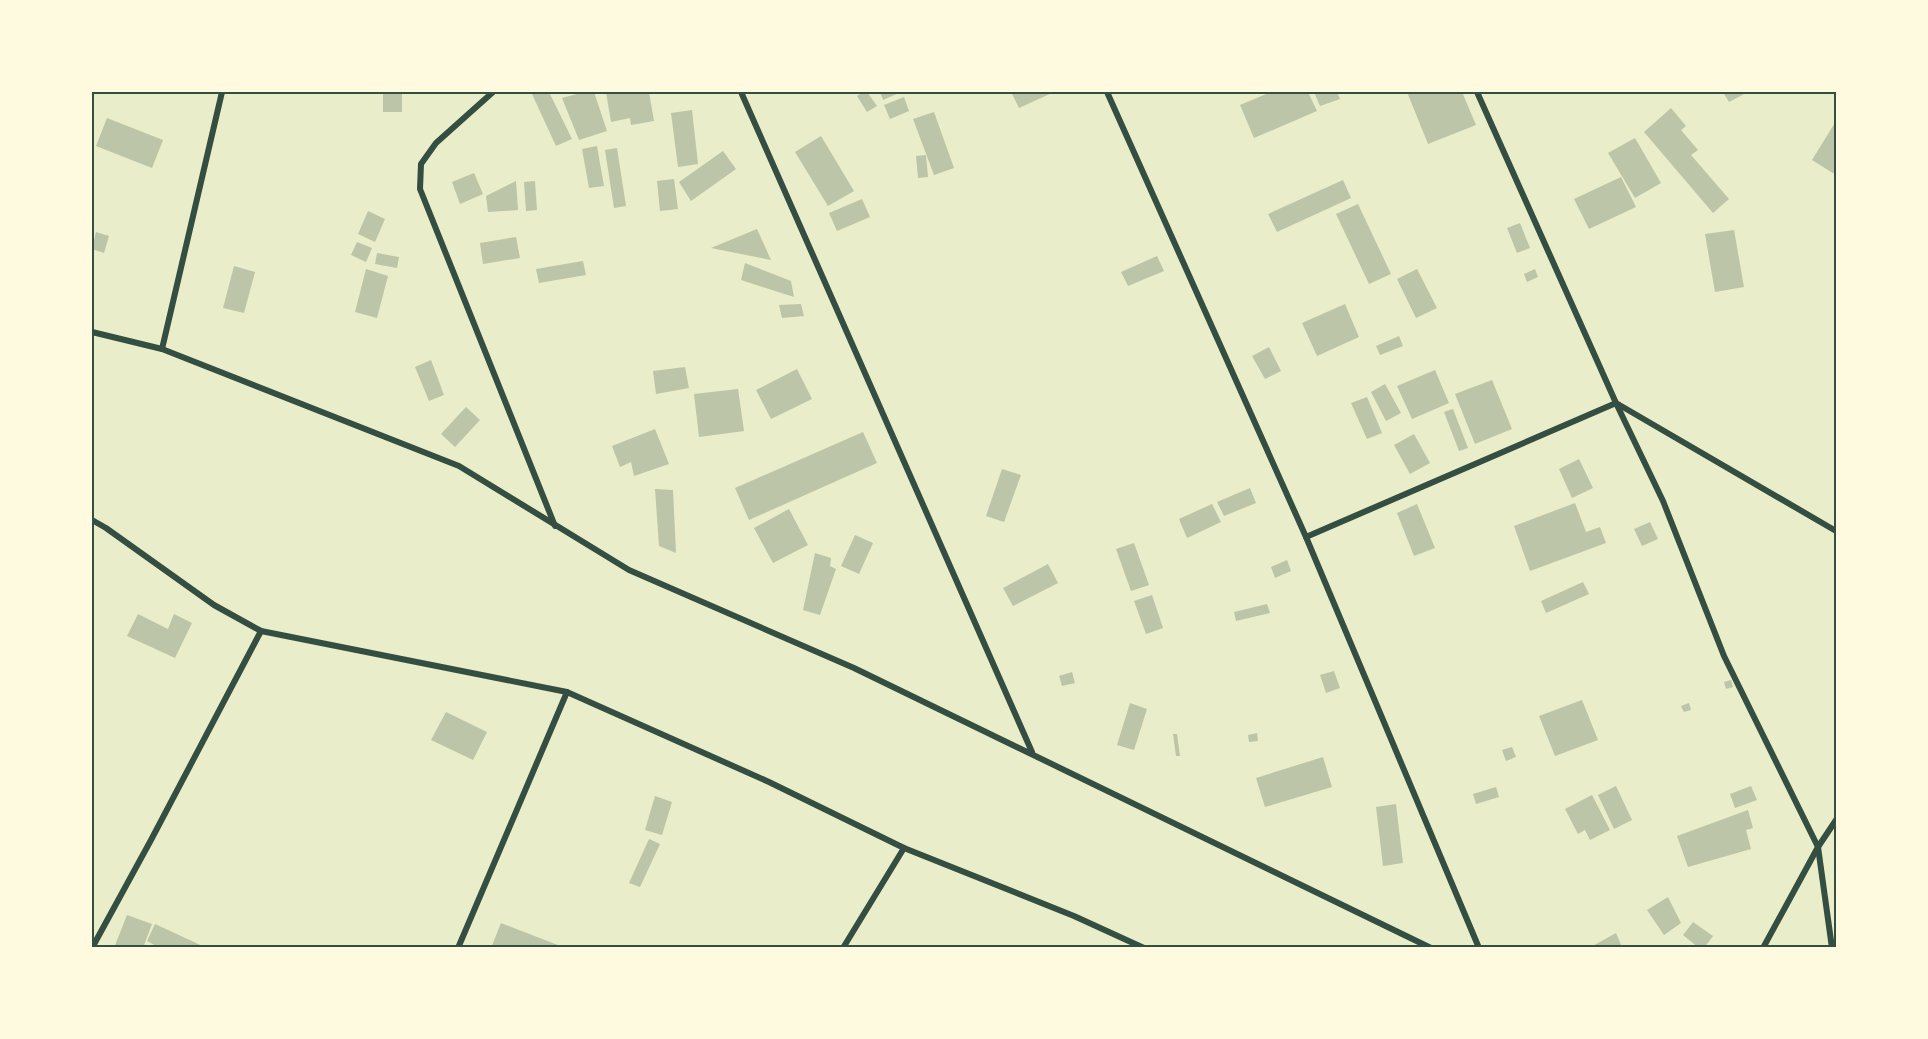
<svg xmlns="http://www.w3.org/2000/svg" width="1928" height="1039" font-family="'Source Serif 4',serif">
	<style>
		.building { fill: #bcc5a7 }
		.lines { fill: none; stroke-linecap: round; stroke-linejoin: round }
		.minor { stroke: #344e41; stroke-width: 6 }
		.neatline { fill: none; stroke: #344e41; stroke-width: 2 }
	</style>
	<rect width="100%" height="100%" fill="#e9edc9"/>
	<g class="building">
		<rect x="383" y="92" width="19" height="20"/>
		<polygon points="531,92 549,92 572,139 556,146"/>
		<polygon points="576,92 594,92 607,131 579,140 562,98 577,94"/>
		<polygon points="606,92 649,92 654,121 631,125 630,118 611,122"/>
		<polygon points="863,92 867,92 877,106 867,112 857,96"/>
		<polygon points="880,92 901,92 883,100"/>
		<polygon points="1011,92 1054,92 1019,108"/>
		<polygon points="1271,92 1308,92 1317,111 1254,138 1240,105"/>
		<polygon points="1314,92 1337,92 1340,99 1320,106"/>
		<polygon points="1407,92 1462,92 1476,125 1428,144"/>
		<polygon points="1723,92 1748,92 1729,102"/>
		<polygon points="904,97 909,111 890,119 884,105"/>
		<polygon points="1671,108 1686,126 1681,130 1698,150 1691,155 1729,199 1713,213 1644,132"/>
		<polygon points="692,110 698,164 678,167 671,113"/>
		<polygon points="934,112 954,168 934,175 913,119"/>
		<polygon points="107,118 163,140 152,168 96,146"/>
		<polygon points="1836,121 1836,175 1812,160"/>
		<polygon points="821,136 854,191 828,206 795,152"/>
		<polygon points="1635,138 1661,183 1635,198 1608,153"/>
		<polygon points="597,146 604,186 589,188 582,149"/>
		<polygon points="617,148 626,206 614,208 605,150"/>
		<polygon points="723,151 736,169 691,201 679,182"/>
		<polygon points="926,155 928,177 918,178 916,156"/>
		<polygon points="474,173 483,194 460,204 452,182"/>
		<polygon points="1621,177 1636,207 1589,229 1574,199"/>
		<polygon points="674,179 678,209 660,211 657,181"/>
		<polygon points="1343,180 1351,198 1277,232 1268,214"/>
		<polygon points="516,181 518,210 488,212 486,196"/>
		<polygon points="535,181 537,210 526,211 524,182"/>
		<polygon points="862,199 870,217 837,231 829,213"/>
		<polygon points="1358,204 1391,274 1369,284 1336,214"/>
		<polygon points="368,211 385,219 375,242 358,234"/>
		<polygon points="1520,223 1530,248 1517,253 1507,228"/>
		<polygon points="757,229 771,260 711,248"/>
		<polygon points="1734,230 1744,287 1715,292 1705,234"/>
		<polygon points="96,232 109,236 104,253 92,249"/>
		<polygon points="516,237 520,258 483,264 480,243"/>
		<polygon points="357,242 372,248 366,262 351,255"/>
		<polygon points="377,253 399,257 397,268 375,264"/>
		<polygon points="1157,256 1164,271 1128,286 1121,272"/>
		<polygon points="583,261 586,275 539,283 536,269"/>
		<polygon points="745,263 791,281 794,297 741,280"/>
		<polygon points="234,266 255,272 244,313 223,308"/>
		<polygon points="366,269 388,276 377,318 355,312"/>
		<polygon points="1417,269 1437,308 1416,318 1397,279"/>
		<polygon points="1535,269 1538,277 1527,282 1524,274"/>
		<polygon points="801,304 804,316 782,318 779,305"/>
		<polygon points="1345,304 1359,337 1317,356 1302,323"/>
		<polygon points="1399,336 1403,346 1380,355 1376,346"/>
		<polygon points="1269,347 1281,371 1265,379 1252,356"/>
		<polygon points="431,360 444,395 429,401 415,367"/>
		<polygon points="685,367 689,388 656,394 653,371"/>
		<polygon points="797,369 812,399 771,419 756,390"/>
		<polygon points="1435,370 1449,403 1412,419 1397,386"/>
		<polygon points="1492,380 1512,429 1475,444 1455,394"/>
		<polygon points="1385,384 1401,413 1386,421 1371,392"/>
		<polygon points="738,389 744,431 699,437 694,394"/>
		<polygon points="1367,397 1382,433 1367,439 1351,403"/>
		<polygon points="466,407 480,420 455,447 441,434"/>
		<polygon points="1453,409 1468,448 1459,451 1444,412"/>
		<polygon points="655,429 669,464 634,476 631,462 620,467 612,446"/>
		<polygon points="863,432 877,463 749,520 735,488"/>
		<polygon points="1414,434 1430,463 1410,474 1394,445"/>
		<polygon points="1579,459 1593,488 1572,498 1559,469"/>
		<polygon points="1002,469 1021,475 1004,522 986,516"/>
		<polygon points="1250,488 1256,503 1224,516 1217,502"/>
		<polygon points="655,489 673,490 676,553 659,546"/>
		<polygon points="1575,503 1586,532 1600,527 1606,543 1530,571 1514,526"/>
		<polygon points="1212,504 1221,522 1187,538 1179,519"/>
		<polygon points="1417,504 1435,548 1414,556 1397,513"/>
		<polygon points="789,509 808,545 773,563 754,528"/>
		<polygon points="1650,522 1658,539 1642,546 1634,529"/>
		<polygon points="855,535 873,543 859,574 841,566"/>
		<polygon points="1134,543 1149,585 1131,591 1116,549"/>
		<polygon points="815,553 831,558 830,566 836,569 820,615 803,610"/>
		<polygon points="1287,560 1291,571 1275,578 1271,567"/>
		<polygon points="1048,564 1058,583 1013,606 1003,588"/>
		<polygon points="1583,582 1589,594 1546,613 1541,601"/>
		<polygon points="1152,595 1163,628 1146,634 1134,601"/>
		<polygon points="1267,604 1270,613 1236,621 1234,612"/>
		<polygon points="138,614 168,629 174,614 192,623 175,658 127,636"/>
		<polygon points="1334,671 1340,688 1326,693 1320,675"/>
		<polygon points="1072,672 1075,683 1062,686 1059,676"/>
		<polygon points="1731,680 1733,687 1726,689 1724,682"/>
		<polygon points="1582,700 1598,740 1555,756 1539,716"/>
		<polygon points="1130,703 1147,709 1134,750 1117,745"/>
		<polygon points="1689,703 1691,710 1684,712 1681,706"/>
		<polygon points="446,712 487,732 473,760 431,740"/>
		<polygon points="1257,733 1258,741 1249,742 1248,735"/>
		<polygon points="1173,734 1177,734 1180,756 1176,756"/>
		<polygon points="1512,747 1516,757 1506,761 1502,750"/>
		<polygon points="1323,757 1332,787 1265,807 1256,778"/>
		<polygon points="1616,786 1632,820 1614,829 1598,795"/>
		<polygon points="1751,786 1757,800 1735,808 1730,794"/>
		<polygon points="1496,787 1499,797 1476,804 1473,794"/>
		<polygon points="1592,795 1610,830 1590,840 1585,830 1578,834 1565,809"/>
		<polygon points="655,796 672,802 662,835 645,830"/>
		<polygon points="1396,804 1403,863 1383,866 1376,807"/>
		<polygon points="1748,810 1753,828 1746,830 1751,849 1688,867 1677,836"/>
		<polygon points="649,839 660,844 640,887 629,883"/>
		<polygon points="1668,897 1681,923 1664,935 1647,910"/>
		<polygon points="127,915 152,924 143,948 114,948"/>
		<polygon points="1693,922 1713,936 1704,948 1699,948 1683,935"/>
		<polygon points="501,923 563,947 563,948 491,948"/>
		<polygon points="155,924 207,948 160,948 147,941"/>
		<polygon points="1616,933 1622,947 1621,948 1589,948"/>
	</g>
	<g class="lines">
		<g class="minor">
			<polyline points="493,92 436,143 421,164 420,189 555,526"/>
			<polyline points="741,92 1032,752"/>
			<polyline points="1107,92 1306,537 1479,948"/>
			<polyline points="1477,92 1616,403 1663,501 1724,656 1818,847 1832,948"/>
			<polyline points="92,332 162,349 459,466 629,570 854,668 1431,948"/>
			<polyline points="162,349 222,92"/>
			<polyline points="92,520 106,528 214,605 261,631 567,692 769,782 904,848 1074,916 1144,948"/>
			<polyline points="1306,537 1616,403 1836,531"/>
			<polyline points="92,948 151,840 261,631"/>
			<polyline points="458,948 567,692"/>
			<polyline points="843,948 904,848"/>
			<polyline points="1763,948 1818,847 1836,820"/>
		</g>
	</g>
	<rect width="1928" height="1039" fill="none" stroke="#fefae0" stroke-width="186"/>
	<rect x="93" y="93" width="1742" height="853" class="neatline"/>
</svg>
